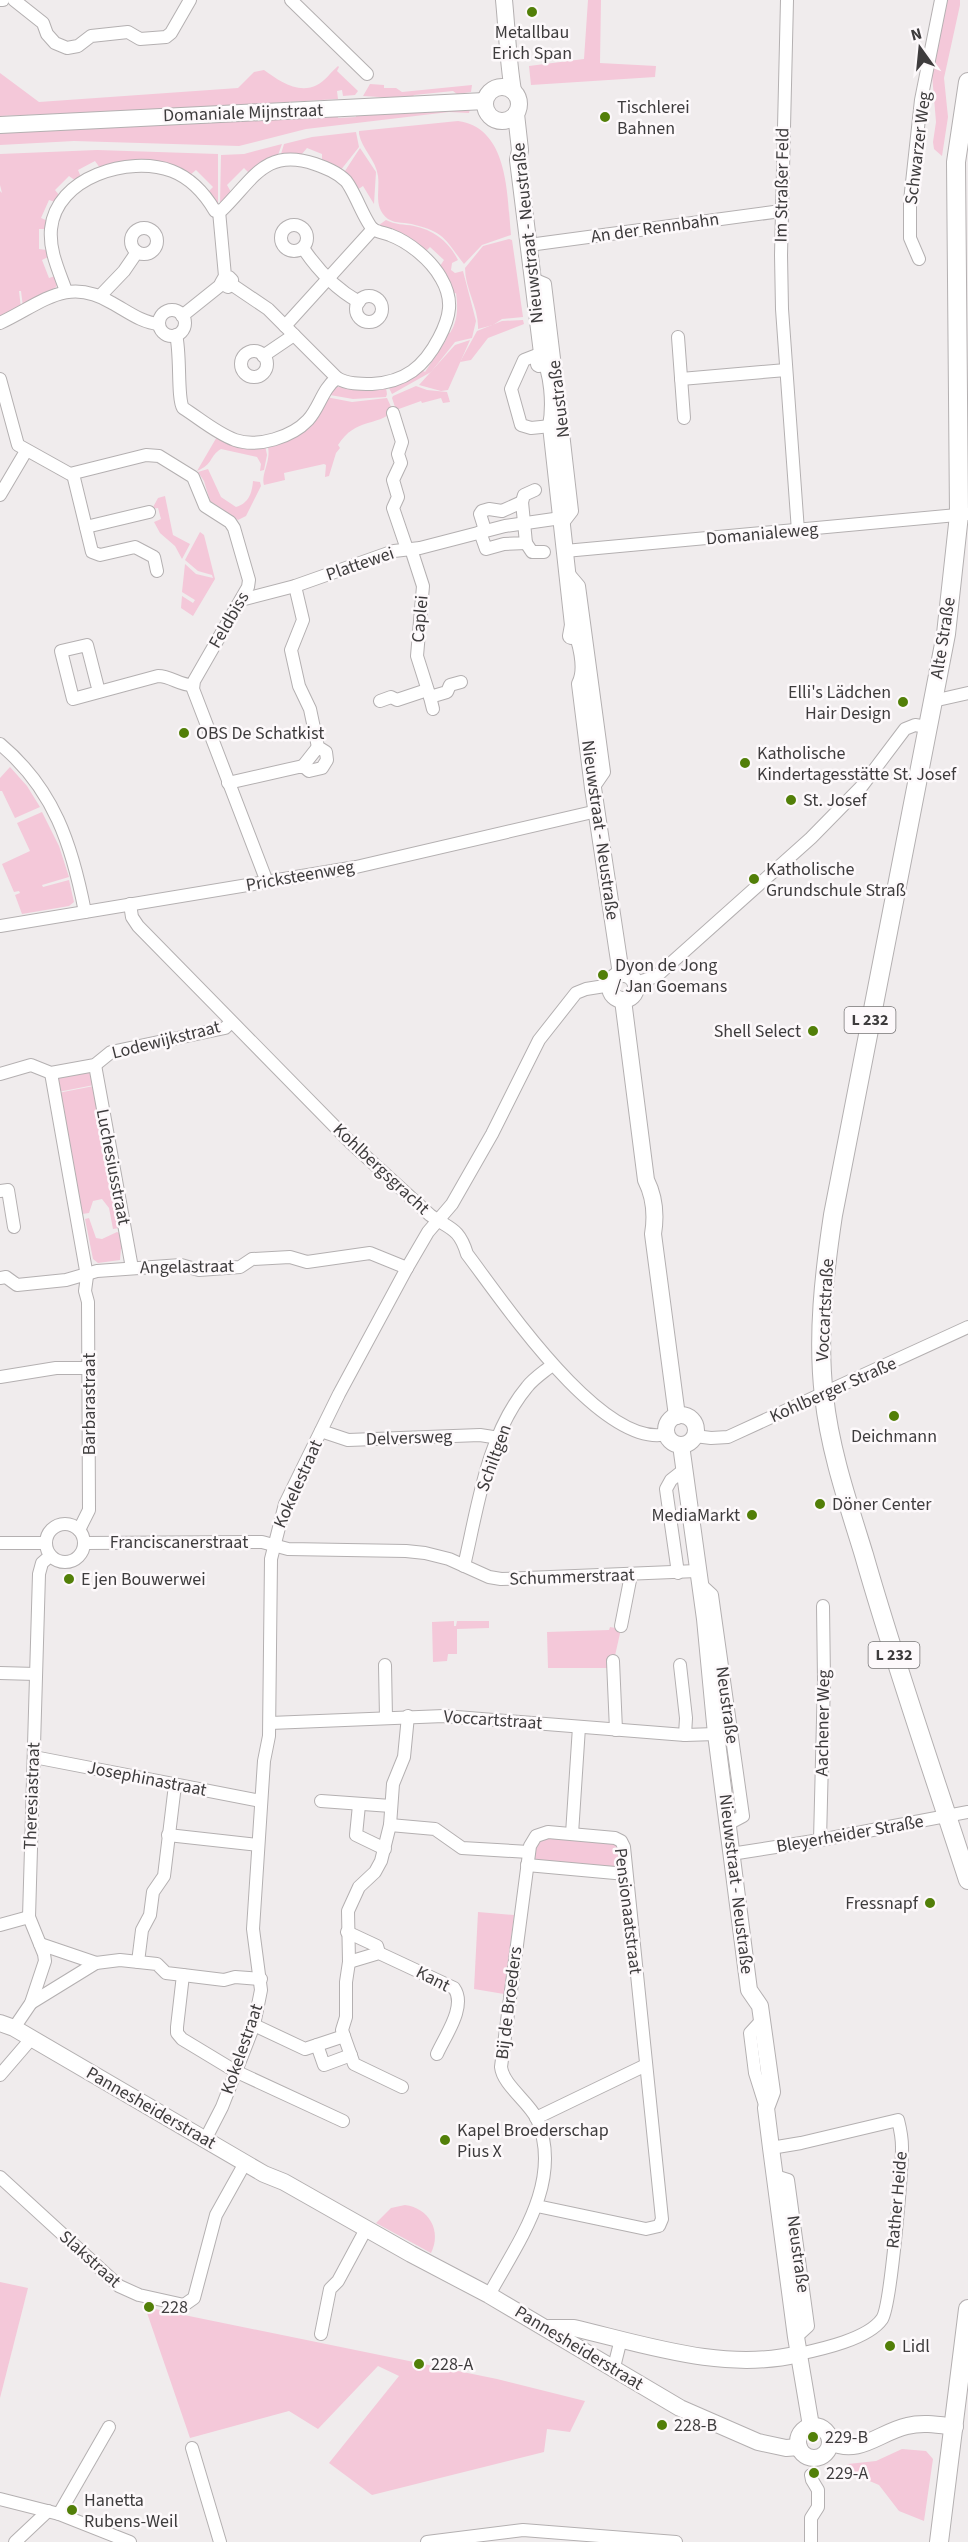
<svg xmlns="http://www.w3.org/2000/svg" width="968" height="2542" font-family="'Source Sans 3',sans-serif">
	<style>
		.green { fill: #f4c8d9 }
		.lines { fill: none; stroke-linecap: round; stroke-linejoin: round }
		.street-casing { stroke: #b4b0b1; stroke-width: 14 }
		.secondary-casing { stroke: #b4b0b1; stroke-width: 18 }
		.primary-casing { stroke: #b4b0b1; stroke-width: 20 }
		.street { stroke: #fff; stroke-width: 12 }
		.secondary { stroke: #fff; stroke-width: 16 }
		.primary { stroke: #fff; stroke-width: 18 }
		.poi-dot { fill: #527f08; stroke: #fdf9fb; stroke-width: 2 }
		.labels { text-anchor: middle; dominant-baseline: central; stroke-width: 5; stroke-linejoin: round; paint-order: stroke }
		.shield { fill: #fdf9fb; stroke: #777576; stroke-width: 1.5 }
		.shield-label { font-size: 16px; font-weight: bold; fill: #3e3c3d }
		.poi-label { font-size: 18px; fill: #3e3c3d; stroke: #fdf9fb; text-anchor: start }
		.street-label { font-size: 18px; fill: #3e3c3d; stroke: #fdf9fb }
	</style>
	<rect width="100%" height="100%" fill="#f0eced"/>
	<g class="green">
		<polygon points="588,0 601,0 600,63 656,66 655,77 531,85 529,66 584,59"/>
		<polygon points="947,0 960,0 960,5 944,78 948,117 942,156 934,149 933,142 936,122 932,74"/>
		<path d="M338 66 339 67 337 71 358 91 355 95 343 96 342 90 337 91 338 99 154 110 0 116V73L39 102 238 88 254 72 264 70C278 80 298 95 317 85 324 82 331 72 338 66Z"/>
		<polygon points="370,84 384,85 384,88 396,88 402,92 472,85 471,92 457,94 453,91 414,95 411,99 363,96"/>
		<polygon points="470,109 469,113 449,112 306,129 239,146 74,141 0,145 0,133 338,116 338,118 356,117 356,114"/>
		<path d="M458 121C509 128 507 195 511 235L482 245 464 264C447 243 446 232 415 225 406 222 396 224 388 219 373 208 380 191 378 176 376 160 362 149 359 134V131Z"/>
		<polygon points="356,132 359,147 340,171 322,161 322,154 307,148 301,155 281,154 284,144 312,137"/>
		<polygon points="282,144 278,155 249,173 244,168 227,185 231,192 220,205 221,155 244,154"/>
		<polygon points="360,148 376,172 374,204 363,186 357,190 343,174"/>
		<polygon points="97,150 218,154 218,205 208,192 213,187 196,170 190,175 100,168 95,161 78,170 81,177 76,181 69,176 55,190 59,195 55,202 49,200 41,218 48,221 46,229 39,229 39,249 47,250 48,257 42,260 49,278 55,276 58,283 56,287 23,307 21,291 19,291 21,308 0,319 0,191 2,193 0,185 0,154"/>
		<path d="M386 220C395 225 404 224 414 226 434 230 449 242 458 260L452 263 451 270 455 273 463 271 476 321 472 338 455 342 431 372 392 394 389 388 404 383 422 370 425 372 446 340 443 338 447 332 450 333C458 320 458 308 456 293L453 294 440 266 444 260 430 247 425 252 380 226 379 225Z"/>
		<path d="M509 239 512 240 523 317 502 319 493 325 478 329C479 308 465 289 465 268L483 246Z"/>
		<polygon points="523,320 524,324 488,338 471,360 460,362 477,331 502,321"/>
		<polygon points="470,340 448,390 441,391 419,385 455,345"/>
		<polygon points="416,386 427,390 447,392 450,402 443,403 441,398 422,403 421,401 396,410 392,398 393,396"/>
		<polygon points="336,387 386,388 387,394 386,397 353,399 330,395 330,390"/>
		<path d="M326 397 352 402 387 398 393 411C377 427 356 417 338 445L340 448 336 453 329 476 325 477 326 465 324 464 284 473 285 480 264 485C261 473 271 462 268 447L278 442Z"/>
		<path d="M218 435 265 445 267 455 264 470 260 471 261 464 257 457 221 449C209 456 214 464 197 471Z"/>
		<path d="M208 469 221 497 236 507C249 503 252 493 253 481L260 482 261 486 246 516 238 520 210 501 204 481 198 472Z"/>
		<polygon points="165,496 173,535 190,544 182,559 175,546 160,533 154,522 161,519 158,508 152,509 158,498"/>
		<polygon points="200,532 204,535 215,579 193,616 181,608 182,596 193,603 195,600 182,592 185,564 196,574 213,578 212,575 198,571 185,560"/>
		<polygon points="10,767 27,786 40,807 15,818 2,791 0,791 0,778"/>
		<polygon points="42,812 59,846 69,877 42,885 43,887 69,880 74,902 69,906 22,914 15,895 20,893 19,891 14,892 2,864 30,851 17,823"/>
		<polygon points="89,1072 94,1085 58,1092 57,1079 60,1076"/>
		<polygon points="94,1086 119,1228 113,1229 109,1208 102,1199 93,1201 89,1213 82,1214 58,1093"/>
		<polygon points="89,1218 96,1238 102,1239 117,1232 121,1234 124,1249 121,1249 120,1260 98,1263 93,1259 85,1219"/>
		<polygon points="454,1621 454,1626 456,1626 457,1621 489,1621 489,1628 457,1629 457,1654 448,1654 447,1661 433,1662 432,1622"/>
		<polygon points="610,1627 621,1629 614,1660 608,1668 548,1668 547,1632 609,1630"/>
		<polygon points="543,1836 610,1841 619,1845 622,1870 532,1863 534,1847"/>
		<polygon points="478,1912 514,1915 504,1994 474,1989"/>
		<path d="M405 2205C429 2208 442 2231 431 2253L376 2223 391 2208Z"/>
		<polygon points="0,2282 28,2288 0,2398"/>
		<polygon points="145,2307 497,2379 585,2401 570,2432 547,2429 544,2452 372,2495 329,2463 399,2376 378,2366 318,2429 289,2411 190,2438"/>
		<polygon points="902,2449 926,2451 933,2459 924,2521 899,2511 879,2485 841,2469 848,2464 876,2461"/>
	</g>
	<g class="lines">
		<defs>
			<g id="street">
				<polyline points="0,0 3,0"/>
				<polyline points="14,0 43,23 47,34 55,43 67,48 78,46 91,36 128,32 140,39 166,37 171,33 190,0"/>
				<polyline points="291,0 367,74"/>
				<polyline points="787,0 781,255 782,309 798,531"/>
				<polyline points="219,211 225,276 221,283 228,287 232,280 229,277 225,276"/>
				<circle cx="294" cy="238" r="13"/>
				<circle cx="144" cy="241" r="13"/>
				<polyline points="529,245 781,211"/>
				<path d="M303 248C317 269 336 289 359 302"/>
				<polyline points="919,259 910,238 910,201 921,100 941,0"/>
				<polyline points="533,279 545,284 556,375"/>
				<polyline points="231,284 268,309 337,378"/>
				<path d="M66 291C59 271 49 251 51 229 56 177 129 155 172 171 190 178 205 194 215 211L222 210C253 180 265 147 315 164 326 168 337 172 346 181 355 192 365 222 373 229 377 232 385 233 390 235 409 242 431 260 441 278 454 300 450 317 439 338 424 367 405 382 372 384 360 384 347 384 337 378 322 389 320 407 308 420 292 437 258 448 235 440 216 433 199 418 183 408 177 398 181 354 176 335"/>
				<polyline points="100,296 124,271 137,252"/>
				<circle cx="369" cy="309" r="13"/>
				<circle cx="172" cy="323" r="13"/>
				<polyline points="182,316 222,284"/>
				<path d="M0 323C41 304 67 275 112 303 127 311 142 323 159 324"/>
				<polyline points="285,326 373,229"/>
				<polyline points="678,337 684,418"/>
				<circle cx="254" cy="364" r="13"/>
				<polyline points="542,353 524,360 511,389 521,425 531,428 551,426"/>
				<polyline points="263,356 294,335"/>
				<polyline points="0,379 18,445 70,474 146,455 159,456 193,477 205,506 230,522 234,528 249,580 248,587 194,681 193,689 267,882"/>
				<polyline points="681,379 786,370"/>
				<polyline points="559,398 572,511 562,524"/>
				<polyline points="393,413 402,442 398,454 401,463 393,480 398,497 393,508 407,549"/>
				<polyline points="73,474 92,552 100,555 135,547 154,557 157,571"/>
				<polyline points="0,495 26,451"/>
				<polyline points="522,502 524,495 535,490"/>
				<polyline points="86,527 149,512"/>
				<polyline points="480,532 486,549 504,544 526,543 522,502 502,511 489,509 482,511 480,514 485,530"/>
				<polyline points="526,543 532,552 544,552"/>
				<polyline points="411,549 423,586 417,656 430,697 447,692 450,685 461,682"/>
				<polyline points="565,551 968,514"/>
				<polyline points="568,573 579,586 604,772 593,788"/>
				<polyline points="241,600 295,586 394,551 420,548 505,526 561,518"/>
				<path d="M99 692 87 645 61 651 73 699 158 676C171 676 181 686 193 685"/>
				<polyline points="430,697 433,709"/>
				<polyline points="380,701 391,697 397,700 427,690"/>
				<polyline points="933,701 968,693"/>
				<path d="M0 744C54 789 72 845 85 912"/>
				<polyline points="303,766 318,747"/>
				<polyline points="228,783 303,766 309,771 322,768 327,760 326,752 318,747 310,709 299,686 291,650 303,620 295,586"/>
				<path d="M130 904 132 917 138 926 351 1143 430 1215C449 1229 459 1227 467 1254 502 1300 602 1450 667 1434"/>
				<polyline points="0,926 356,867 597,811"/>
				<polyline points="636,983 654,977 660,973 811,838 862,786 905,729 915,725 927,727"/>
				<polyline points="95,1065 132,1268"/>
				<polyline points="51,1073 87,1276 85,1291 88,1302 89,1510 79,1530"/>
				<polyline points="0,1074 31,1065 51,1073 95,1065 111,1052 225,1028 231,1022"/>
				<polyline points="0,1191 8,1190 14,1227"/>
				<polyline points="0,1278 6,1277 17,1285 66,1280 97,1271 181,1265 199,1270 240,1267 252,1259 290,1257 307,1262 370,1253 407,1268"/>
				<polyline points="0,1377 56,1368 88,1368"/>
				<polyline points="321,1431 348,1440 480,1435 499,1438"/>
				<polyline points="695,1436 711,1438 728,1437 968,1327"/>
				<circle cx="65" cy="1543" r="19"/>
				<polyline points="0,1543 45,1543"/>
				<polyline points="85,1543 262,1542 288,1549 406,1551 425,1553 449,1559 489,1577 501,1579 697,1571"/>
				<path d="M464 1566C478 1506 487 1435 527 1387 534 1378 544 1372 552 1365"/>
				<polyline points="678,1573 666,1489 671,1480 685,1469"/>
				<polyline points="699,1583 712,1595 743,1816 728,1824"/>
				<polyline points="621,1626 631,1575"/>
				<polyline points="613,1661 616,1730"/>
				<polyline points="385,1665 386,1718"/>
				<polyline points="680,1665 686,1718 685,1735"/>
				<polyline points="0,1673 36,1674"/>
				<polyline points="270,1723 444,1716 685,1735 716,1734"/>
				<polyline points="34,1757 261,1801"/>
				<polyline points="321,1801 391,1806"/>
				<polyline points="359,1805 356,1835 385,1849"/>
				<polyline points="390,1825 435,1829 462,1848 529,1852"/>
				<polyline points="572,1834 579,1727"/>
				<polyline points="168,1835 258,1845"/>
				<polyline points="820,1840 824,1680 823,1606"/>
				<polyline points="731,1854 820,1840 968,1812"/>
				<polyline points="527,1865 626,1874"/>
				<polyline points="0,1925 29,1917"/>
				<polyline points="347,1932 377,1946 379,1953"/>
				<polyline points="40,1944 96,1963"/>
				<polyline points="138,1962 142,1930 150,1915 153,1892 164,1876 175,1785"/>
				<path d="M349 1962 379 1953 454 1988C467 2006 445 2036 437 2054"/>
				<polyline points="183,1975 177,2027 177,2033 182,2039 235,2071 343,2121"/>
				<polyline points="31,2003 96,1963 120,1960 157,1964 166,1973 183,1975 224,1980 235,1977 261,1979"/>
				<polyline points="762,2020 750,2033 755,2073 766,2108"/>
				<polyline points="254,2025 305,2049 344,2036 354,2064 402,2087"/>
				<polyline points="14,2028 31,2003 45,1961 44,1954 29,1917 39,1574 42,1563 50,1556"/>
				<polyline points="344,2036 342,2030 346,2017 346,1982 349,1962 348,1911 359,1887 375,1872 381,1861 390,1825 393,1784 404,1757 408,1716"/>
				<polyline points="317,2045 324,2065 351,2055"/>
				<polyline points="0,2075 31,2039"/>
				<polyline points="536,2118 646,2065"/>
				<polyline points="205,2140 222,2107 254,2025 261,1990 253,1929 264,1761 269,1736 271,1559 285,1504 339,1394 407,1268 428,1232 452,1204 492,1134 539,1040 576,993 586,989 611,985"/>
				<path d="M771 2148 801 2143 898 2120C900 2128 902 2138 902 2147 902 2170 891 2306 882 2319 868 2339 822 2349 799 2354"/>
				<polyline points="775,2176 788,2180 808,2326 796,2337"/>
				<polyline points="0,2177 119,2286 139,2295 184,2305 194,2298 216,2215 245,2163"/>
				<path d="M489 2295C517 2243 564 2182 537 2119 528 2101 503 2085 501 2067L530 1846 536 1836 548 1832 615 1838 621 1841 624 1847 662 2219 659 2226 646 2229 537 2206"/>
				<polyline points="321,2334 330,2289 338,2281 366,2229"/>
				<polyline points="614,2367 621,2339"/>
				<polyline points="192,2448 220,2542"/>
				<polyline points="0,2499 59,2514 130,2542"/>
				<polyline points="59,2514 109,2427"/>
				<polyline points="15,2542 48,2511"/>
				<polyline points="427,2542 523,2530 676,2542"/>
				<polyline points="811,2542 811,2518 818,2507 818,2490 812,2480 811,2475"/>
			</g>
			<g id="secondary">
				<path d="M504 0C507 31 508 61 513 91"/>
				<circle cx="502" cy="104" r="17"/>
				<polyline points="516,114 520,150 518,160 542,353 539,364"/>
				<polyline points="0,125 485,101"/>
				<path d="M542 353C553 372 555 405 551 426L573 625 571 636"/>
				<path d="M573 625C581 640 588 669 580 684L593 788 621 974"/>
				<circle cx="623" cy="987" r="13"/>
				<path d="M623 1000 646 1180C654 1196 656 1216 653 1234L677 1416"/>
				<circle cx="681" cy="1430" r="15"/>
				<polyline points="681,1445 705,1619 716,1734 749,1990 760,2006 772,2092 766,2108 771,2148 796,2337 811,2426"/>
				<polyline points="0,2023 14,2028 264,2174 284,2182 411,2254 489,2295 680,2408 758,2442 786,2448 799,2447"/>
				<path d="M549 2328H574C646 2345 725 2372 799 2354"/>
				<circle cx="814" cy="2442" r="16"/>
				<path d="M831 2442C859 2456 880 2432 907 2426 923 2422 939 2425 955 2427"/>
			</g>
			<g id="primary">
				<path d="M968 82 956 162 959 515 946 634 833 1215C824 1275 817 1336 824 1396 830 1451 848 1503 864 1555 895 1664 933 1772 968 1880"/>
				<polyline points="939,2542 968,2309"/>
			</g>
		</defs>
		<use href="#street" class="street-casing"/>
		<use href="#secondary" class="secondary-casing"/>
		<use href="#primary" class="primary-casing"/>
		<use href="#street" class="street"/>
		<use href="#secondary" class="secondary"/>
		<use href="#primary" class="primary"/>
	</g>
	<g class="poi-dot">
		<circle cx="532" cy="12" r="6"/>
		<circle cx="605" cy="117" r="6"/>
		<circle cx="903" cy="702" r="6"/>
		<circle cx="184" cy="733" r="6"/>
		<circle cx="745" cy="763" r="6"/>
		<circle cx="791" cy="800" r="6"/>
		<circle cx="754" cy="879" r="6"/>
		<circle cx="603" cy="975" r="6"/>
		<circle cx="813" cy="1031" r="6"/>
		<circle cx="894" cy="1416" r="6"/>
		<circle cx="820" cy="1504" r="6"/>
		<circle cx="752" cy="1515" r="6"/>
		<circle cx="69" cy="1579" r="6"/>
		<circle cx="930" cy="1903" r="6"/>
		<circle cx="445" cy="2140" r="6"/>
		<circle cx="149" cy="2307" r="6"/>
		<circle cx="890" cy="2346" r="6"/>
		<circle cx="419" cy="2364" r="6"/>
		<circle cx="662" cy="2425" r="6"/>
		<circle cx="813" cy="2437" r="6"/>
		<circle cx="814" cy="2473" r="6"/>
		<circle cx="72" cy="2510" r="6"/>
	</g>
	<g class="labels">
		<g class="shield">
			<rect x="844.5" y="1007" width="51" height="26" rx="4.5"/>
			<rect x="868.5" y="1642" width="51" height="26" rx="4.5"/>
		</g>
		<g class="shield-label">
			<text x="870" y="1020">L 232</text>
			<text x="894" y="1655">L 232</text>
		</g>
		<g class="poi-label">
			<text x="532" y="32" text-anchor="middle">Metallbau<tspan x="532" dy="21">Erich Span</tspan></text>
			<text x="617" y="107">Tischlerei<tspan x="617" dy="21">Bahnen</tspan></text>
			<text x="891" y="692" text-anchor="end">Elli's Lädchen<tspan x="891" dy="21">Hair Design</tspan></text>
			<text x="196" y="733">OBS De Schatkist</text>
			<text x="757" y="753">Katholische<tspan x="757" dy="21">Kindertagesstätte St. Josef</tspan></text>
			<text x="803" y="800">St. Josef</text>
			<text x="766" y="869">Katholische<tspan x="766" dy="21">Grundschule Straß</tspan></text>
			<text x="615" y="965">Dyon de Jong<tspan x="615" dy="21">/ Jan Goemans</tspan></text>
			<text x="801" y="1031" text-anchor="end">Shell Select</text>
			<text x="894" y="1436" text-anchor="middle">Deichmann</text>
			<text x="832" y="1504">Döner Center</text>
			<text x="740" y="1515" text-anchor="end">MediaMarkt</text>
			<text x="81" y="1579">E jen Bouwerwei</text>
			<text x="918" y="1903" text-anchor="end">Fressnapf</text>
			<text x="457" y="2130">Kapel Broederschap<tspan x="457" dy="21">Pius X</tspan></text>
			<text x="161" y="2307">228</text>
			<text x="902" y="2346">Lidl</text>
			<text x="431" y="2364">228-A</text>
			<text x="674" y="2425">228-B</text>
			<text x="825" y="2437">229-B</text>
			<text x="826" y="2473">229-A</text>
			<text x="84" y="2500">Hanetta<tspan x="84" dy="21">Rubens-Weil</tspan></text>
		</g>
		<g class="street-label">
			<text transform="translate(243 113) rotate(-2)">Domaniale Mijnstraat</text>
			<text transform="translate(918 148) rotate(-83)">Schwarzer Weg</text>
			<text transform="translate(782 185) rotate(-89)">Im Straßer Feld</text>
			<text transform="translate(655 228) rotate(-8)">An der Rennbahn</text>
			<text transform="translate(528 233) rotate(-96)">Nieuwstraat - Neustraße</text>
			<text transform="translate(559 399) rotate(-97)">Neustraße</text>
			<text transform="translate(762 534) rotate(-5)">Domanialeweg</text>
			<text transform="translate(360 564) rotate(-19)">Plattewei</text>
			<text transform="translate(420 619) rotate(-85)">Caplei</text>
			<text transform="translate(229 620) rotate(-60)">Feldbiss</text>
			<text transform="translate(943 638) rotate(-81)">Alte Straße</text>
			<text transform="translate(600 830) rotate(82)">Nieuwstraat - Neustraße</text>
			<text transform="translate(300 876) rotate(-10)">Pricksteenweg</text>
			<text transform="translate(166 1040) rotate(-14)">Lodewijkstraat</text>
			<text transform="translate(113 1167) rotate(79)">Luchesiusstraat</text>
			<text transform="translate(381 1169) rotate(43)">Kohlbergsgracht</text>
			<text transform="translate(187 1267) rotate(-1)">Angelastraat</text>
			<text transform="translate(825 1310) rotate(-87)">Voccartstraße</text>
			<text transform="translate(833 1390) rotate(-24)">Kohlberger Straße</text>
			<text transform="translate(89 1404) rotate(-90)">Barbarastraat</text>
			<text transform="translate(409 1438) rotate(-2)">Delversweg</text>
			<text transform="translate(494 1458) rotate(-70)">Schiltgen</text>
			<text transform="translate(298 1484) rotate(-66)">Kokelestraat</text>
			<text x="179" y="1542">Franciscanerstraat</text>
			<text transform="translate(572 1577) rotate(-2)">Schummerstraat</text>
			<text transform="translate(727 1705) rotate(82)">Neustraße</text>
			<text transform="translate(493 1720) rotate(4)">Voccartstraat</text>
			<text transform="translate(823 1723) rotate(-89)">Aachener Weg</text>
			<text transform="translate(147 1779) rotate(11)">Josephinastraat</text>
			<text transform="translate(32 1796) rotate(-88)">Theresiastraat</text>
			<text transform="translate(850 1834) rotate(-10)">Bleyerheider Straße</text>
			<text transform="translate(736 1884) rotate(83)">Nieuwstraat - Neustraße</text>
			<text transform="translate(628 1911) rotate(83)">Pensionaatstraat</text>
			<text transform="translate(433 1979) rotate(27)">Kant</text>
			<text transform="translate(509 2003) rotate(-83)">Bij de Broeders</text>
			<text transform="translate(242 2049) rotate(-71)">Kokelestraat</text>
			<text transform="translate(151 2108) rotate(30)">Pannesheiderstraat</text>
			<text transform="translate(897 2200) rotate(-85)">Rather Heide</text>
			<text transform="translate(798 2254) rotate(82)">Neustraße</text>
			<text transform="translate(90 2259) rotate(42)">Slakstraat</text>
			<text transform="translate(579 2348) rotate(31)">Pannesheiderstraat</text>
		</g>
	</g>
	<g transform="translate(920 48) rotate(345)" stroke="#fdf9fb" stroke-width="4.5" paint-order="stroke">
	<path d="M0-4.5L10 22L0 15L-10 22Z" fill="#3e3c3d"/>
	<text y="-9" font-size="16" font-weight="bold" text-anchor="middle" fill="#3e3c3d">N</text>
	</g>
</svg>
